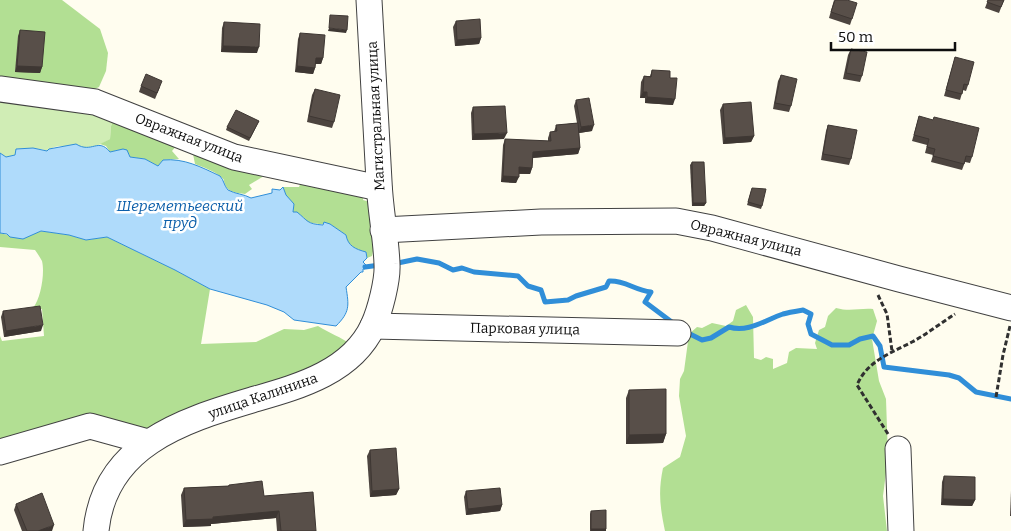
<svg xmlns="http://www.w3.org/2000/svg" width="1011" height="531" font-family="Bitter,serif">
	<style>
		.green { fill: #d0edb5 }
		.forest { fill: #b2df93 }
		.water { fill: #afdbfb; stroke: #308ed8 }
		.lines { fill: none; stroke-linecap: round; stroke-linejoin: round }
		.stream { stroke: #308ed8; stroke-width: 5 }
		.minor-casing { stroke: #414141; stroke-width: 27 }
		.path { stroke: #303030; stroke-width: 3; stroke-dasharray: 5 2.5; stroke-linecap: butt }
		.minor { stroke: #fff; stroke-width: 25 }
		.wall { fill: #4c443f }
		.shaded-wall { fill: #3e3733 }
		.building { fill: #584f49; stroke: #3e3733 }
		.labels { text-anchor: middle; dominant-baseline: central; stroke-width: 5; stroke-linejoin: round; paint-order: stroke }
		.street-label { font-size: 14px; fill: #0e0e0e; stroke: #fff }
		.water-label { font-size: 15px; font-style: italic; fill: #0c5faa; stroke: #fff }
	</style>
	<rect width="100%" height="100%" fill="#fffdef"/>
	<path class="green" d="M0 96 116 115 111 126 110 139C103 143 95 148 87 148 73 149 59 141 47 151 26 144 24 154 6 157L0 153Z"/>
	<g class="forest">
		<polygon points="0,0 62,0 100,29 108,53 106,71 99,87 84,94 0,82"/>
		<polygon points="116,115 177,145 172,151 179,159 163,160 158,166 145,159 130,157 129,154 119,150 110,152 106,146 100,144 110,139 111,126"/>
		<path d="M193 154 264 176 249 185 252 189 245 194C237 193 227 192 225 184 223 179 225 180 221 177 214 171 203 167 195 164Z"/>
		<path d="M301 182 365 188 363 200 377 204 376 215 370 225C374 237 375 244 372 256L367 258 366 252C355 249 348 246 346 235L330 224H319L306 222 303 217 293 212 294 204 286 195 283 187H299Z"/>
		<path d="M41 231 69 235 86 240 107 237 175 270 210 289 201 344 256 342 284 329 304 330 318 326C329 333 341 337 352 345L329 364 275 383 175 413 147 432 0 444V336L2 341 44 336 42 309 33 308C41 298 45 273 42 261 40 257 37 253 35 250L0 247V233L22 239Z"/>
		<path d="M746 305 753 317 754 358 761 360 766 357 773 359V369L787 363 789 352 796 348 817 349 815 343 819 330 825 327 828 316 836 308C850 312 859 308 873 309L877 321 872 339 879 381 886 399 888 457 883 496 887 531H665C660 507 658 492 663 468L680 457 686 436 679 396 680 379 684 371 689 334 697 327 702 328 712 323 726 326 733 321 736 310Z"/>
	</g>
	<path class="water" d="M76 144C92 154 98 137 110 152L123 149 127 150 130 157 145 159 158 166 163 160C184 158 201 167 220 176 224 180 224 186 228 190 235 194 244 194 251 198L272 193V189L280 190 283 187 286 195 294 204 293 212H297C308 221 307 224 323 225L324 222 330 224 346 235C348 246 355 249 366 252L367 258 363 262 366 265 365 269H363V272H361L346 287C349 306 350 312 336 326L294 320 284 312 267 305 210 289 175 270 107 237 86 240 69 235 41 231 23 239 10 237 7 234 0 233V153L6 157 15 155 16 149 33 148 47 151 49 149Z"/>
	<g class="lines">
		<g class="stream">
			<path d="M393 264 417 259 439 263 453 270 462 268 474 272 518 276 528 286 541 290 545 302 568 300 576 296 606 287 609 281C625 280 634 290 651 292L645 302 673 323"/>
			<polyline points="365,267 380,265"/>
			<path d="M686 332 702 340 711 338 729 327C748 333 765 320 783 314 790 312 797 311 803 310L811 314 808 324 811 334 832 345H849L860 339 873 336 880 346 884 367 949 375 959 378 976 392 1011 399"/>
		</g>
		<defs>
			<g id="minor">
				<polyline points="0,89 95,102 234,157 379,188"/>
				<polyline points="383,230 541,222 676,221 712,228 899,279 1011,308"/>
				<polyline points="373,326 678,333"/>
				<polyline points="898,449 901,531"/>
				<polyline points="0,452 90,426 148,442"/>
				<path d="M96 531C104 446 181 421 252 400 297 387 351 373 373 326 380 311 388 280 387 264 386 236 380 209 379 181 376 121 372 60 369 0"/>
			</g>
		</defs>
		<use href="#minor" class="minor-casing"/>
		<g class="path">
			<polyline points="878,295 887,314 892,351"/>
			<polyline points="996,397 1003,355 1010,326"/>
			<path d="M888 434 857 385C867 361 891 353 912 342 927 334 941 323 955 314"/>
		</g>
		<use href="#minor" class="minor"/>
	</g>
	<g class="wall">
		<polygon points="834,0 852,19 850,25 829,18"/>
		<polygon points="988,0 1004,0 999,13 985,8"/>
		<polygon points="456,21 481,38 479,44 455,46 453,27"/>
		<polygon points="224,22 257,53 221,52 222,28"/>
		<polygon points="20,30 42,67 40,73 15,72 18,36"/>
		<polygon points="300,33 323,58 321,64 315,64 315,68 313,74 295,72 298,39"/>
		<polygon points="851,49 862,76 860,82 843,79 848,55"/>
		<polygon points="955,57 968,85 966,91 963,90 960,100 944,96"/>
		<polygon points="652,70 670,78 673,105 645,103 645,98 640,98 641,82 644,76 650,76"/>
		<polygon points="781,75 791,106 789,112 773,109 778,81"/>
		<polygon points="141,86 160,87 155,99 139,92"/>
		<polygon points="315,89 334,122 332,128 307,122 312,95"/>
		<polygon points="576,100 592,131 579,133 580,148 578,154 533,158 532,168 530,174 519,174 516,183 501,182 503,145 505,139 548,141 548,138 550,132 554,132 556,125 577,123 574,106"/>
		<polygon points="723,104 754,136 751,142 723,144 720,110"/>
		<polygon points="473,107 504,139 472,140 471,113"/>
		<polygon points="919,116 972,157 970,163 965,162 962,170 931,162 933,155 925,153 927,145 912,141"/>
		<polygon points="259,121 249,141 226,130 227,127"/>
		<polygon points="828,125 851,159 849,165 821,160 826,131"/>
		<polygon points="692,162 706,203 704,206 692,206 690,165"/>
		<polygon points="751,191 762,206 761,209 747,205"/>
		<polygon points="3,311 41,331 4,337 1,317"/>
		<polygon points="629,390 666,434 663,443 626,444 626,398"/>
		<polygon points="370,450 399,489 396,495 370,497 367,456"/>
		<polygon points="944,476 975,500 972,506 941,505 942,482"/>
		<polygon points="229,485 264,496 316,531 277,531 276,518 211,524 211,526 183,527 181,495 184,488 228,486"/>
		<polygon points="466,491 502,505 500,511 466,515 464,497"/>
		<polygon points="1011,491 1011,516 1010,516"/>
		<polygon points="16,504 52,531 22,531 14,510"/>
		<polygon points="591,511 606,531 590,531 590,514"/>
	</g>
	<g class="shaded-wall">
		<polygon points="329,28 347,30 346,33 328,31"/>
		<polygon points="481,38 479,44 455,46 457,40"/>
		<polygon points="223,46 259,47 257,53 221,52"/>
		<polygon points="316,58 323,58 321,64 314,64"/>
		<polygon points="17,66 42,67 40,73 15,72"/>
		<polygon points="297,66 315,68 313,74 295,72"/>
		<polygon points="643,92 647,92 645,98 640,98"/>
		<polygon points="647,97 675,99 673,105 645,103"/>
		<polygon points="594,125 592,131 579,133 581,127"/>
		<polygon points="507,133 504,139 472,140 474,134"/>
		<polygon points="754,136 751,142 723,144 725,138"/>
		<polygon points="580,148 578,154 531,158 533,152"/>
		<polygon points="519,167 532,168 530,174 517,173"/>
		<polygon points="503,176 519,177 516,183 501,182"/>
		<polygon points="693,203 706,203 704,206 692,206"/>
		<polygon points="43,325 41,331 4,337 6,331"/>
		<polygon points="666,434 663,443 626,444 629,435"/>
		<polygon points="399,489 396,495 370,497 372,491"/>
		<polygon points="943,499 975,500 972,506 941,505"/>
		<polygon points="502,505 500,511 466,515 468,509"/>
		<polygon points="279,511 276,518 211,524 211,526 183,527 186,520"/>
		<polygon points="54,525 52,531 38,531"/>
		<rect x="591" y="529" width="15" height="2"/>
	</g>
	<g class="building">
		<polygon points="835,0 847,0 857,3 852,19 831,12"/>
		<polygon points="988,0 1004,0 1001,7 987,2"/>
		<polygon points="330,15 348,16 347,30 329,28"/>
		<polygon points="480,19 481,38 457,40 456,21"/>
		<polygon points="224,22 260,24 259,47 223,46"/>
		<polygon points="20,30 45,32 42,67 17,66"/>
		<polygon points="300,33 325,35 323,58 316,58 315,68 297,66"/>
		<polygon points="851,49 867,52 862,76 846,73"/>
		<polygon points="955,57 974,62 968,85 964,84 962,94 946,90"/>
		<polygon points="652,70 670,71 670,78 677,78 675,99 647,97 647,92 643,92 644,76 651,77"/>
		<polygon points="146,74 162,81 157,93 141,86"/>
		<polygon points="781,75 797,79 791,106 775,103"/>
		<polygon points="315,89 340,95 334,122 309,116"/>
		<polygon points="589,98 594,125 581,127 576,100"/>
		<polygon points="751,102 754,136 725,138 723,104"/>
		<polygon points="505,106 507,133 474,134 473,107"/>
		<polygon points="236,110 259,121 250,138 227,127"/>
		<polygon points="919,116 933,120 934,117 979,128 972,157 966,156 964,164 933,156 935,149 927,147 929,139 914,135"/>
		<polygon points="578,123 580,148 533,152 532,168 519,167 519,177 503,176 505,139 551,141 550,132 557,131 556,125"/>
		<polygon points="828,125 857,130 851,159 823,154"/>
		<polygon points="692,162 704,162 706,203 693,203"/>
		<polygon points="752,188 766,189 762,206 748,202"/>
		<polygon points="40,306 43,325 6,331 3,311"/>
		<polygon points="666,389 666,434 629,435 629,390"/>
		<polygon points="396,448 399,489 372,491 370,450"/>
		<polygon points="944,476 975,477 975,500 943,499"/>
		<polygon points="262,481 264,496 313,492 316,531 281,531 279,511 213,517 213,519 186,520 184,488 229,486 229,485"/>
		<polygon points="500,488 502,505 468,509 466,491"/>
		<polygon points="42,493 54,525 38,531 27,531 16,504"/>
		<polygon points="606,510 606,529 591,529 591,511"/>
	</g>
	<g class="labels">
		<g class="street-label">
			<text transform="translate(376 116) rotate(-93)">Магистральная улица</text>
			<text transform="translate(189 138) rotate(21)">Овражная улица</text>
			<text transform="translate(746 238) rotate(14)">Овражная улица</text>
			<text transform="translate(525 329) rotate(1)">Парковая улица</text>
			<text transform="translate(263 396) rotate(-19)">улица Калинина</text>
		</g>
		<g class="water-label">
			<text x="180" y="206">Шереметьевский<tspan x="180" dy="17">пруд</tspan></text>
		</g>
	</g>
	<path d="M831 42v8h124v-8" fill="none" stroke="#0e0e0e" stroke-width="2.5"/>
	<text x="838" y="42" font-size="15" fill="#0e0e0e" stroke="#ffffff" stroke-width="4" paint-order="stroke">50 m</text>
</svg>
